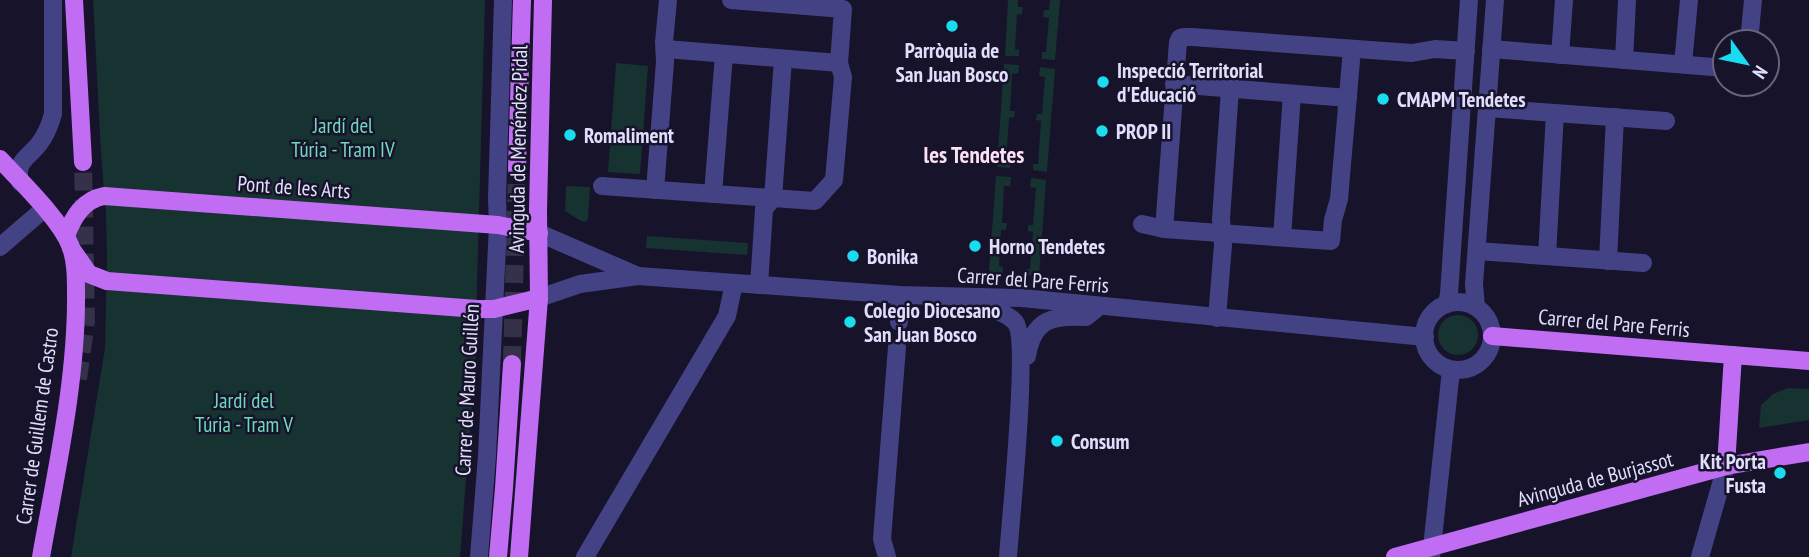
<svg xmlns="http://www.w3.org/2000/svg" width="1809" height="557" font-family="'PT Sans Narrow',sans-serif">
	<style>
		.green { fill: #163332 }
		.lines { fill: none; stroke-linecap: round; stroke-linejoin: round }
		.major-tunnel { stroke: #35314a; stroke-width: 18; stroke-dasharray: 18 9; stroke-linecap: butt }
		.minor { stroke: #434285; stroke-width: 18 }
		.major { stroke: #c06df4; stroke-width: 18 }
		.poi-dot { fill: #19dcee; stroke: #17132a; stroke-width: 2.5 }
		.labels { text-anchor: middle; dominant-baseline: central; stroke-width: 5; stroke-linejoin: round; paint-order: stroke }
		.poi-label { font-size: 21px; font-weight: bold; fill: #e1defd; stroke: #17132a; text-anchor: start }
		.park-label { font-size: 21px; fill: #6ed9bc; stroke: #17132a }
		.street-label { font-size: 21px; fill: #e1defd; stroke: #17132a }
		.neighbourhood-label { font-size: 23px; font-weight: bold; fill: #fde0f3; stroke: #17132a }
	</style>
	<rect width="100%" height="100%" fill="#17132a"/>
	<g class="green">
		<polygon points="93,0 485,0 477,283 476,351 460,557 71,557 105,348 107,257 106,214 101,153"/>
		<polygon points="1008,0 1018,0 1018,7 1023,7 1022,14 1017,15 1015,49 1019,50 1019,56 1005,56"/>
		<polygon points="1050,0 1060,0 1055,60 1042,59 1042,52 1046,52 1049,18 1043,17 1044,10 1049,10"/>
		<polygon points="616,63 648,66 640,174 608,172"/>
		<polygon points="1004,64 1019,65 1018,73 1012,74 1010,111 1015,111 1014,117 1009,118 1006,160 1011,161 1010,168 997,167"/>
		<polygon points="1040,67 1055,69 1047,172 1033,170 1033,164 1038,164 1041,121 1036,120 1037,114 1042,114 1045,77 1039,76"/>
		<polygon points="996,176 1011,177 1010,186 1004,186 1002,223 1007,223 1006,230 1001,230 999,266 1003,267 1003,273 989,272"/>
		<polygon points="1031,178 1046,180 1039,276 1025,275 1026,269 1030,269 1033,232 1028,231 1028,225 1033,225 1036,188 1030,187"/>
		<polygon points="566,186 590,187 588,219 585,222 581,221 565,211"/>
		<polygon points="647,236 748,243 747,255 646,248"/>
		<circle cx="1458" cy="335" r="20"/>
		<polygon points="1788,388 1809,389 1809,420 1759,428 1761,405 1773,394"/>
	</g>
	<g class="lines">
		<g class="major-tunnel">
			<polyline points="512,364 517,169"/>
			<polyline points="78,379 86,321 83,162"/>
		</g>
		<g class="minor">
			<polyline points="1749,42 1753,0"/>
			<polyline points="666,49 839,63"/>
			<polyline points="1491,49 1725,68"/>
			<polyline points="1560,55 1564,0"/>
			<polyline points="1624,60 1627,0"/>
			<polyline points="1683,64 1689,0"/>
			<polyline points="1174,84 1348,98"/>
			<polyline points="1487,108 1666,121"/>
			<path d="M20 182C15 161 28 158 39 144 46 135 50 125 53 114V0"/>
			<polyline points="602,186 815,201 834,180 843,77 839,63 843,9 731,0"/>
			<polyline points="655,190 665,62 664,42 668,0"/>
			<polyline points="713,194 724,54"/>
			<polyline points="1142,224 1164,229 1331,241 1333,220 1339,199 1352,49"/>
			<polyline points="1164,229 1178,42 1180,38 1184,37 1192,37 1412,53 1435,49 1466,51"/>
			<polyline points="539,233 638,276"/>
			<polyline points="1282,237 1292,94"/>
			<polyline points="0,247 45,208"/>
			<polyline points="1477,251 1643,263"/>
			<polyline points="1547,256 1555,113"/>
			<polyline points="1608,261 1615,117"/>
			<polyline points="759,285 764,209 773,198 783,59"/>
			<polyline points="539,298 580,284 638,276 900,295 1022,298 1425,337"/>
			<circle cx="1458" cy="336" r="34"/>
			<polyline points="1447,304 1449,294 1469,0"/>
			<path d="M971 306C987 309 1004 310 1015 322 1030 339 1010 524 1008 557"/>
			<polyline points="1476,307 1474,284 1495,0"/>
			<polyline points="1217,318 1223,245 1221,219 1230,89"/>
			<polyline points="899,322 900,295"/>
			<path d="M1027 356C1033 319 1053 315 1086 317L1096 309"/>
			<polyline points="479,557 487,456 498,225 497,198 503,0"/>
			<polyline points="585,557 727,316 734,283"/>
			<polyline points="887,557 882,539 897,347"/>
			<polyline points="1431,557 1451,370"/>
			<polyline points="1700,557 1726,466"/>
		</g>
		<g class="major">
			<polyline points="74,0 83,162"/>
			<path d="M0 159C21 182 59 218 70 245 76 260 76 277 76 293 77 379 56 472 41 557"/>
			<polyline points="517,169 522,0"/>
			<path d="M66 236C73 217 83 200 104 196L498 225 539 233"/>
			<polyline points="71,248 89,274 107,281 477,309 494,309 539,298"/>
			<polyline points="1492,336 1809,361"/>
			<polyline points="1726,466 1733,355"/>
			<polyline points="498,557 504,488 512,364"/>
			<polyline points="519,557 539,298 538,210 543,0"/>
			<polyline points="1395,557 1726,466 1809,452"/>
		</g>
	</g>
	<g class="poi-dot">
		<circle cx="952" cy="26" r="7"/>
		<circle cx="1103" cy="82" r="7"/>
		<circle cx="1383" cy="99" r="7"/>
		<circle cx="1102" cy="131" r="7"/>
		<circle cx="570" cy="135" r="7"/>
		<circle cx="975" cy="246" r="7"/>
		<circle cx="853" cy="256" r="7"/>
		<circle cx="850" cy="322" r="7"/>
		<circle cx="1057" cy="441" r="7"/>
		<circle cx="1780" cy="473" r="7"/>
	</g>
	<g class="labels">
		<g class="poi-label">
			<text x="952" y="50" text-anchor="middle">Parròquia de<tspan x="952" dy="24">San Juan Bosco</tspan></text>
			<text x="1117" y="70">Inspecció Territorial<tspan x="1117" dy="24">d'Educació</tspan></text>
			<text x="1397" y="99">CMAPM Tendetes</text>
			<text x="1116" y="131">PROP II</text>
			<text x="584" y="135">Romaliment</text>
			<text x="989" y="246">Horno Tendetes</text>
			<text x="867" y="256">Bonika</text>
			<text x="864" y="310">Colegio Diocesano<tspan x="864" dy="24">San Juan Bosco</tspan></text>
			<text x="1071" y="441">Consum</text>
			<text x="1766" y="461" text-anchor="end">Kit Porta<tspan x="1766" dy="24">Fusta</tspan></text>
		</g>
		<g class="park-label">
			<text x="343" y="125">Jardí del<tspan x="343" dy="24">Túria - Tram IV</tspan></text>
			<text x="244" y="400">Jardí del<tspan x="244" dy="24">Túria - Tram V</tspan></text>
		</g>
		<g class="street-label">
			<text transform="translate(518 149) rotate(-89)">Avinguda de Menéndez Pidal</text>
			<text transform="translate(294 187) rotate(4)">Pont de les Arts</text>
			<text transform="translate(1033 280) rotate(4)">Carrer del Pare Ferris</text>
			<text transform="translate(1614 323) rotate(5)">Carrer del Pare Ferris</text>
			<text transform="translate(467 390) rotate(-87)">Carrer de Mauro Guillén</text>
			<text transform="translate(37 426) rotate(-82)">Carrer de Guillem de Castro</text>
			<text transform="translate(1595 479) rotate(-15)">Avinguda de Burjassot</text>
		</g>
		<g class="neighbourhood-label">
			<text x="974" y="154">les Tendetes</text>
		</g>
	</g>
	<g transform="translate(1746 63) rotate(123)"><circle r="33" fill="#17132a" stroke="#68647e" stroke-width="2"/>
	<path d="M0-5L12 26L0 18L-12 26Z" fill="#19dcee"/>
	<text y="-10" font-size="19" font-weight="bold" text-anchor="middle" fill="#e1defd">N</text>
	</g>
</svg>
